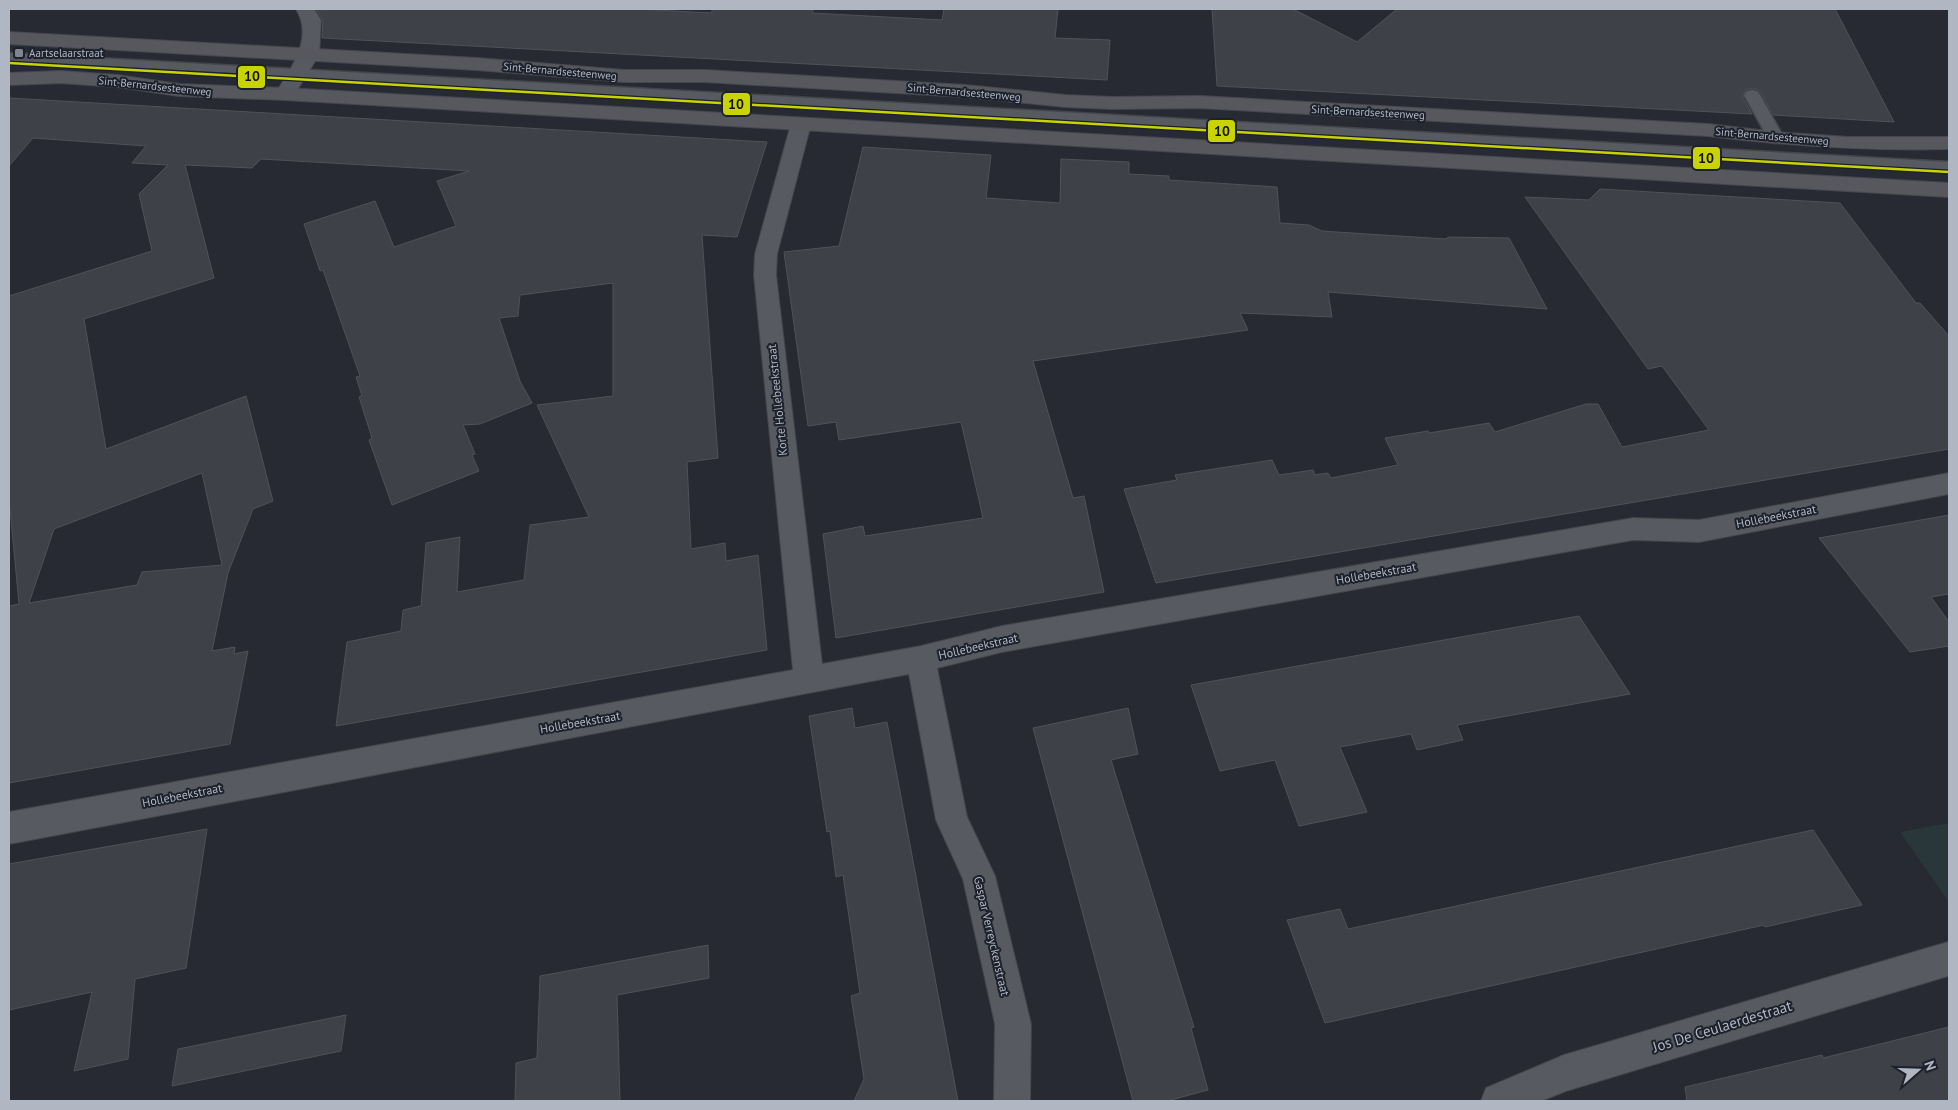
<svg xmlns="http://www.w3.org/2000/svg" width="1958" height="1110" font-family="'PT Sans',sans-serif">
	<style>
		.green { fill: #29373a }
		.building { fill: #3e4147; stroke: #4f5259; fill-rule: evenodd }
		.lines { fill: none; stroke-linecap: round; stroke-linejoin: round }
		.service-casing { stroke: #43454b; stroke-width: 3 }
		.minor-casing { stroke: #43454b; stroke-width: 2 }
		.secondary-casing { stroke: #45474f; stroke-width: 2 }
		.service { fill: #575a60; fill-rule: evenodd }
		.minor { fill: #575a60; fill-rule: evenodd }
		.secondary { fill: #56585e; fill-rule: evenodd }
		.tram-1-casing { stroke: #1c212b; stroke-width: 5 }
		.tram-1 { stroke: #c8d300; stroke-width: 2.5 }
		.poi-dot { fill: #818590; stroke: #1c212b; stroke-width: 2 }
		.labels { text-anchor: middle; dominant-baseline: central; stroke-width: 4; stroke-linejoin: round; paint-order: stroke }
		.far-poi-label { font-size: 11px; fill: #b1b6c3; stroke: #1c212b; text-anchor: start }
		.far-street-label { font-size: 11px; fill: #b1b6c3; stroke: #1c212b }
		.street-label { font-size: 12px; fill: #b1b6c3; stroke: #1c212b }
		.near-street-label { font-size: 15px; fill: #b1b6c3; stroke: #1c212b }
		.line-badge { stroke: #1c212b; stroke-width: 2 }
		.pale-badge-label { font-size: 14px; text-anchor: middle; font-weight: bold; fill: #111 }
	</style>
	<rect width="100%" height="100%" fill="#272a32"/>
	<polygon class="green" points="1949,823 1949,902 1900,832"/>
	<g class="building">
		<polygon points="316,9 637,9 711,13 713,9 814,9 812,13 942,20 944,9 1058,9 1055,38 1110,40 1107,80 322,38 323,20"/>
		<polygon points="1212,9 1293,9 1357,42 1397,9 1835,9 1894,122 1773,115 1760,91 1753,88 1745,90 1742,96 1752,114 1217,86"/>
		<path d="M9 98 767 142 737 237 702 235 718 458 687 462 691 549 725 543 726 561 758 555 767 650 336 726 347 642 401 631 403 610 421 606 426 543 460 537 457 592 524 580 530 525 589 517 537 405 613 396V283L520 295 518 316 499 318 520 381 532 403 480 424 463 425 475 454 472 455 479 471 392 505 369 440 372 438 359 397 362 396 356 377 360 376 323 270 320 271 304 224 375 201 394 247 456 226 437 181 469 171 261 159 252 168 185 165 214 278 84 319 106 449 246 396 273 501 253 509 228 573 212 651 235 647 234 654 248 651 230 744 9 783V606L19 604 9 498V296L152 251 139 194 168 165 132 163 146 146 33 138 9 166ZM202 473 222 565 142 572 137 585 29 603 54 529Z"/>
		<polygon points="863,147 991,155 986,198 1060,203 1061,159 1129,162 1129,174 1169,176 1169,180 1277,187 1280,223 1309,225 1322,231 1367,234 1446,239 1448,237 1509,238 1547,309 1328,292 1332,317 1240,313 1248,330 1033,361 1073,498 1084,496 1104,592 836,638 823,534 863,526 865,536 983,518 961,422 839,440 836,422 808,426 784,252 839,246"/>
		<polygon points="1600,189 1840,203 1916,303 1920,303 1949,336 1949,449 1156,583 1124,489 1177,480 1175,475 1272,460 1279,475 1313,470 1315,475 1328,473 1331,478 1398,465 1385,438 1428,431 1429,433 1489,423 1495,432 1586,404 1598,404 1622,447 1709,430 1662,366 1648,369 1525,197 1589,200"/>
		<polygon points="1949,515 1949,594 1931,597 1949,622 1949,646 1910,652 1819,538"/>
		<polygon points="1579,616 1630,694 1457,725 1463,740 1417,750 1411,734 1340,747 1367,812 1299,826 1275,760 1220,771 1191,685"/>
		<polygon points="852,708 855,728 887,722 958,1101 854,1101 864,1079 851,996 860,993 843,875 836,877 830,831 827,832 809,716"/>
		<polygon points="1128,708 1138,754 1111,760 1194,1027 1191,1028 1208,1090 1167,1101 1133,1101 1033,728"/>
		<polygon points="207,829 186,968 135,979 128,1059 74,1071 92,992 9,1010 9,864"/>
		<polygon points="1813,830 1862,905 1765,927 1764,925 1325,1023 1287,920 1340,909 1348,929"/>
		<polygon points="708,945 709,978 617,995 620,1101 515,1101 516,1063 537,1058 540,976"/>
		<polygon points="346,1015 341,1051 172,1086 178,1049"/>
		<polygon points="1949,1027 1949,1101 1687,1101 1685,1087 1822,1055 1823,1058"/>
	</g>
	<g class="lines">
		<defs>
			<g id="service">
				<polygon points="9,53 1949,162 1949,172 9,63"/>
				<polygon points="1752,90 1758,92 1760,95 1784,138 1782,142 1776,143 1770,142 1768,138 1744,95 1746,92"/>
			</g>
			<g id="minor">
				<path d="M296 9H314L321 20 319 55 292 98 285 100 278 98 275 94C291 69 314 38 296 9Z"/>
				<polygon points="801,118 808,120 811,124 777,254 776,275 822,664 921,646 1002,626 1633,518 1699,520 1949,473 1949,494 1699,542 1633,540 1002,652 937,668 967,817 995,876 1031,1024 1030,1101 994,1101 995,1024 963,879 936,820 909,674 9,844 9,812 793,670 754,275 755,254 791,124 794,120"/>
				<polygon points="1948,942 1948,976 1566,1091 1541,1101 1481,1101 1486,1088 1564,1055"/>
			</g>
			<g id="secondary">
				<path d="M9 32 477 58 624 70H705L965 85 1065 95 1112 97 1199 96 1708 124 1776 132 1848 137H1949V149C1868 151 1789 146 1708 136L1199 108 1112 109 1065 107 965 97 705 82H624L477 70 9 44Z"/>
				<polygon points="61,71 117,75 179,84 285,88 1949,183 1949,197 285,100 179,96 117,87 61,83 9,85 9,73"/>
			</g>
		</defs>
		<use href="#service" class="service-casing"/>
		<use href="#minor" class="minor-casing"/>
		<use href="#secondary" class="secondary-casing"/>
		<use href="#service" class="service"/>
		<use href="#minor" class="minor"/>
		<use href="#secondary" class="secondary"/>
		<defs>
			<polyline id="tram-1" points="9,63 1949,172"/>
		</defs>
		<use href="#tram-1" class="tram-1-casing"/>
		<use href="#tram-1" class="tram-1"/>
	</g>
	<rect class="poi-dot" x="14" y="48" width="10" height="10" rx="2.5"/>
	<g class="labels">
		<g class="far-poi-label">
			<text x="29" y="53">Aartselaarstraat</text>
		</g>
		<g class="far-street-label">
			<text transform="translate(560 71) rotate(5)">Sint-Bernardsesteenweg</text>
			<text transform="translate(155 86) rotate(6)">Sint-Bernardsesteenweg</text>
			<text transform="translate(964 92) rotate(5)">Sint-Bernardsesteenweg</text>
			<text transform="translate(1368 112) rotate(3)">Sint-Bernardsesteenweg</text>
			<text transform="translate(1772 136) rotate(5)">Sint-Bernardsesteenweg</text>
		</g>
		<g class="street-label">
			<text transform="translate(777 400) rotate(-96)">Korte Hollebeekstraat</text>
			<text transform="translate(1776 516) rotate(-11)">Hollebeekstraat</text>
			<text transform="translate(1376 573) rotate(-10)">Hollebeekstraat</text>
			<text transform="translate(978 646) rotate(-13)">Hollebeekstraat</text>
			<text transform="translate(580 722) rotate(-10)">Hollebeekstraat</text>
			<text transform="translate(182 795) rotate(-11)">Hollebeekstraat</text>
			<text transform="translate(992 936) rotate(77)">Gaspar Verreyckenstraat</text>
		</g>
		<g class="near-street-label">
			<text transform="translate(1722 1026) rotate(-17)">Jos De Ceulaerdestraat</text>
		</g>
	</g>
	<g class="line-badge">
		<rect x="237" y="65" width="29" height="24" rx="5" fill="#c8d300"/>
		<rect x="722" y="92" width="29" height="24" rx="5" fill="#c8d300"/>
		<rect x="1207" y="119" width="29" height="24" rx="5" fill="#c8d300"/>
		<rect x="1692" y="146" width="29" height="24" rx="5" fill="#c8d300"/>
	</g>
	<g class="pale-badge-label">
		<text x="252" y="81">10</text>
		<text x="736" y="109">10</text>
		<text x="1222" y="136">10</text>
		<text x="1706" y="163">10</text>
	</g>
	<rect width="1958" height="1110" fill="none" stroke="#b1b6c3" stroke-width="20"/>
	<g transform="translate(1918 1070) rotate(70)" stroke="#1c212b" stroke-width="4" paint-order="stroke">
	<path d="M0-4L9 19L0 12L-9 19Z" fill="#b1b6c3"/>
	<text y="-8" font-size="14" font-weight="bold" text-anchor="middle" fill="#b1b6c3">N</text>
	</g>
</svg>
